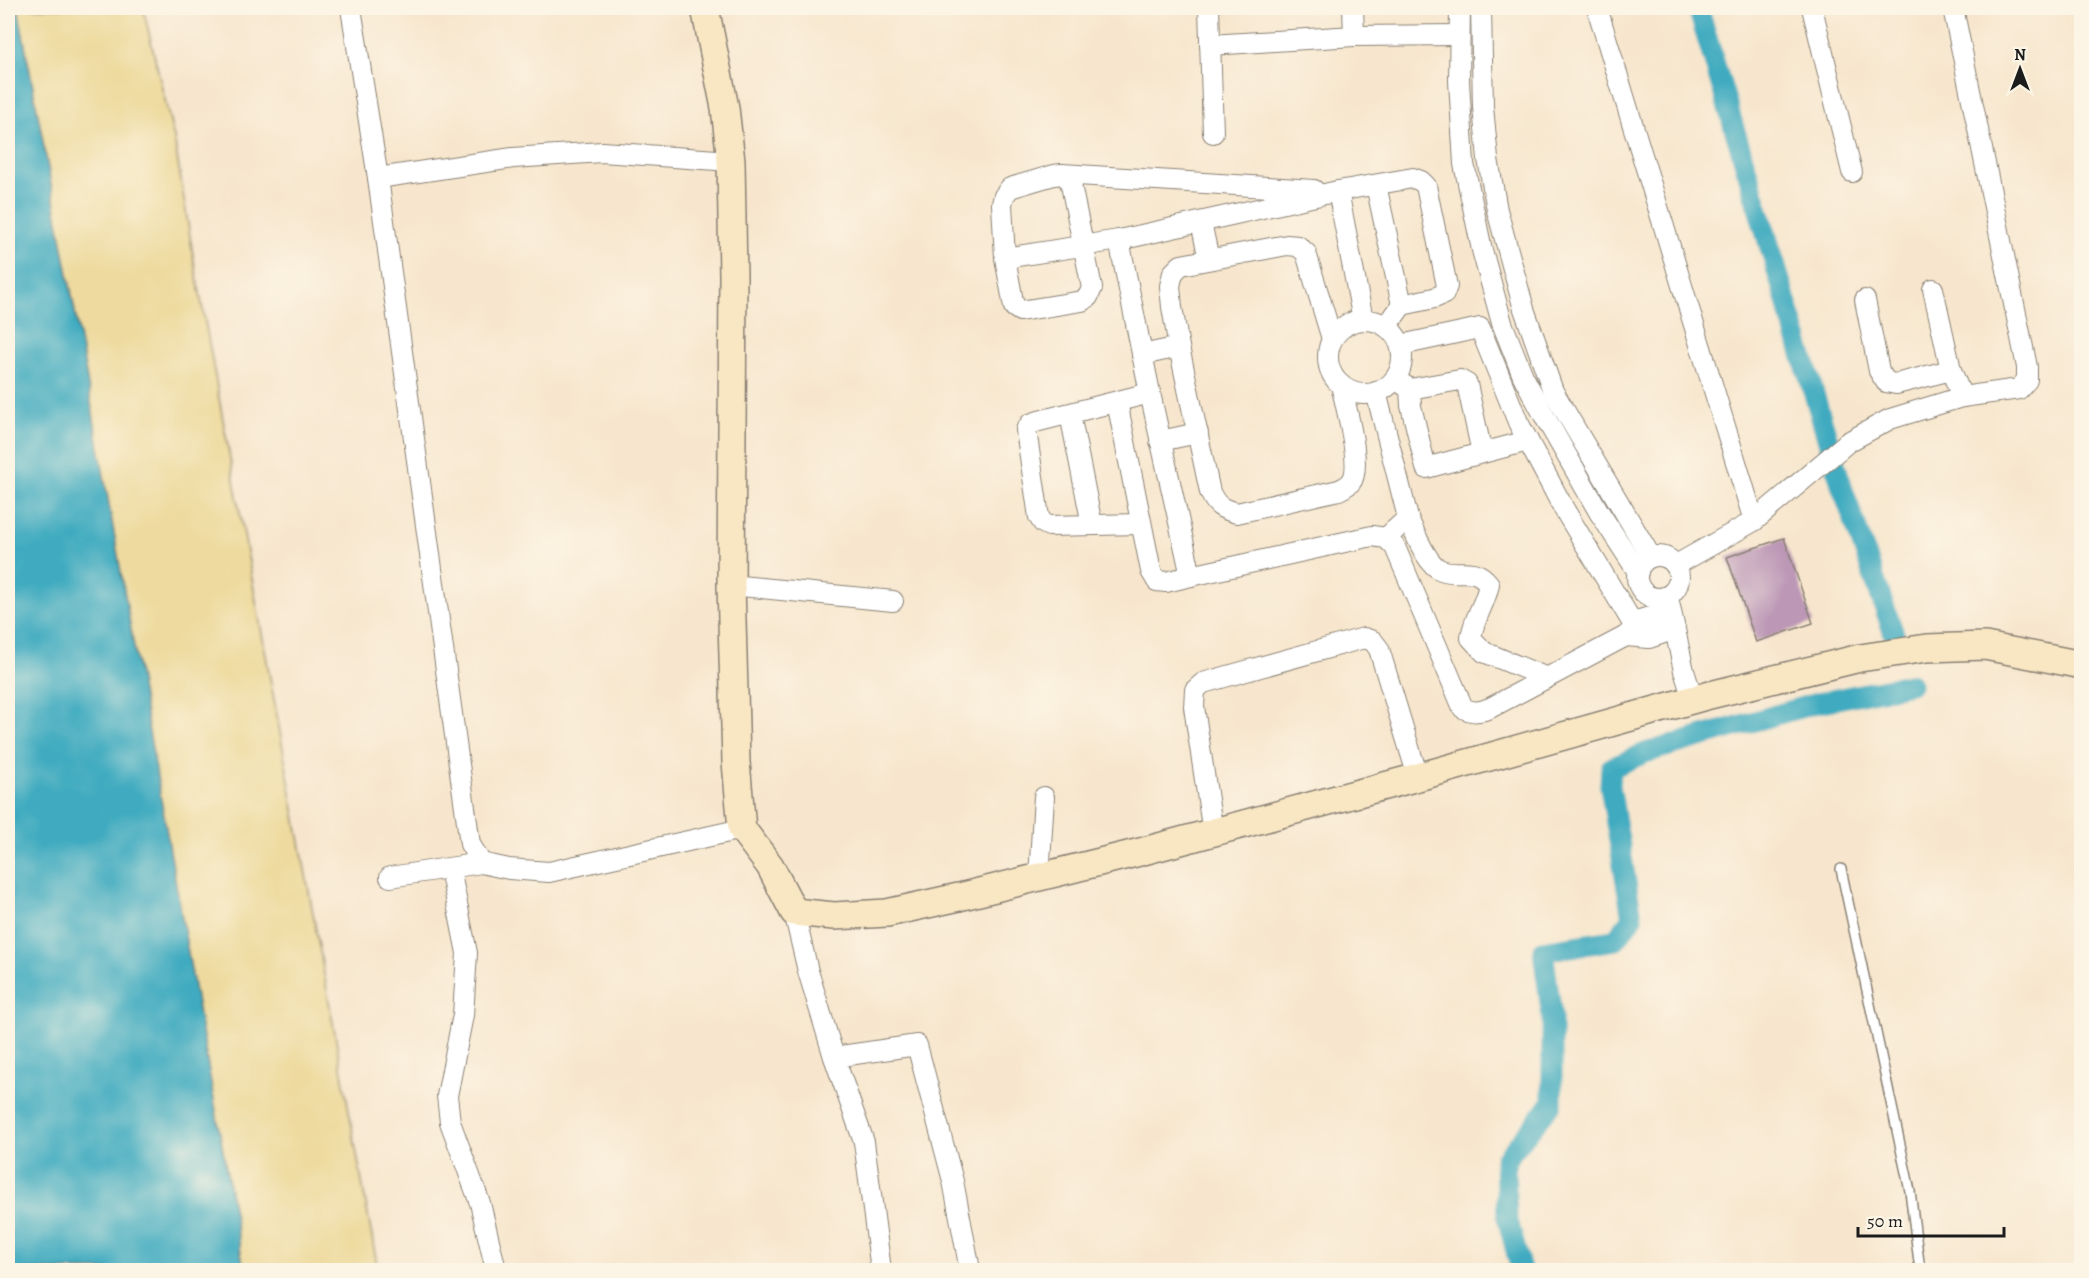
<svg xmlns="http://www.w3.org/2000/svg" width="2089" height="1278" font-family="Alegreya,serif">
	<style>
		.sand { fill: #eeda9e; stroke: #857b5d; stroke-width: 1.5 }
		.water { fill: #41abc0; stroke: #2e646e; stroke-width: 1.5 }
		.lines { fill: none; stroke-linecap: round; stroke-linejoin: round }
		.canal { stroke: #41abc0; stroke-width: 21 }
		.building { fill: #bc97b6 }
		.lane-casing { stroke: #8a8174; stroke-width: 12 }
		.street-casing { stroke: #8a8174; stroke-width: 22 }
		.secondary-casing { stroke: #8a8174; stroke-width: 30 }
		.lane { stroke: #fff; stroke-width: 9 }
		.street { stroke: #fff; stroke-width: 20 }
		.secondary { stroke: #f9e7c3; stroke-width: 27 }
	</style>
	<rect width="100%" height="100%" fill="#fcf5e5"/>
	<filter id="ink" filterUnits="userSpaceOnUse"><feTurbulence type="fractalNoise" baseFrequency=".0167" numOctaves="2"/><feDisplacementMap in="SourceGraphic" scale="12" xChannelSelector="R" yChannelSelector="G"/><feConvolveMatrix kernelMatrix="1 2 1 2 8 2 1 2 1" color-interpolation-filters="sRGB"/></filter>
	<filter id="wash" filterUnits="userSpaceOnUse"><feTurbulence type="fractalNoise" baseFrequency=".008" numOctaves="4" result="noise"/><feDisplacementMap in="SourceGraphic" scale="24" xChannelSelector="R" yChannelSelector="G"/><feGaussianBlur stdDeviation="1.35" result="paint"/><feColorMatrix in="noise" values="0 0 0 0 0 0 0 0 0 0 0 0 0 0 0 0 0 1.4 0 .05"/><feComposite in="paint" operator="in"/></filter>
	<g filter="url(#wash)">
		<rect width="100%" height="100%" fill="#f7e6cd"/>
		<polygon class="sand" points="18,8 143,8 174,138 194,261 378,1270 244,1270 75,312"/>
		<polygon class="water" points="8,8 18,8 75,312 244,1270 8,1270"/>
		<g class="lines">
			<g class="canal">
				<polyline points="1698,8 1842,487 1894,634"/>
				<polyline points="1521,1270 1507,1217 1505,1160 1552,1103 1552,1017 1543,951 1615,940 1632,918 1610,786 1611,768 1645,753 1817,703 1910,684"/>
			</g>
		</g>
		<g id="blocks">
			<polygon class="building" points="1784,538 1813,623 1756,642 1727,557"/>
		</g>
	</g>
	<g filter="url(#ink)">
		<use href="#blocks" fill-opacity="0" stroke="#8a8174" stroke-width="1.5"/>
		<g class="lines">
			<defs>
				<polyline id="lane" points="1841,869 1910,1191 1920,1270"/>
				<g id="street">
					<polyline points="351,8 378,178 470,844 481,863"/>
					<polyline points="1209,8 1213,133"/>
					<polyline points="1353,8 1354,36"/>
					<polyline points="1460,8 1459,81 1464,164 1482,250 1502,323 1523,376 1546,419 1599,512 1638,572"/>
					<polyline points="1481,8 1483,107 1488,159 1497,210 1524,309 1553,391 1651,557"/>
					<polyline points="1597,8 1754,521"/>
					<polyline points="1812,8 1852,172"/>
					<polyline points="1210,45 1354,36 1459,35"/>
					<polyline points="1062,174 1314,190"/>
					<polyline points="378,178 513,158 602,152 731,161"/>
					<polyline points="1376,185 1402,305"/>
					<polyline points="1338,191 1363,320"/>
					<polyline points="1201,223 1209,259"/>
					<polyline points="1005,258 1002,204 1004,196 1010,188 1054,175 1062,174 1068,178 1071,185 1092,288 1088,297 1082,301 1020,311 1014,307 1005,258 1119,240"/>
					<polyline points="1933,289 1951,370 1962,397"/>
					<polyline points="1865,300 1879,371 1886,382 1896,384 1951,370"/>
					<circle cx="1365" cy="357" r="37"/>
					<path d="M1387 326 1402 305 1434 298 1444 294 1447 286 1426 186 1421 181 1413 178 1338 191 1119 240 1150 393 1191 576 1372 536 1386 538 1395 547 1463 708C1473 713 1480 712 1490 708L1626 636 1643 619 1671 612"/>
					<path d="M1332 339 1306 253 1298 246 1287 245 1181 265 1173 273 1170 286 1172 307 1179 347 1210 492C1216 506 1222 509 1237 513L1339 490C1343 488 1349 485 1351 482 1363 468 1345 403 1341 385"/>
					<polyline points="1401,345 1480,328 1518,422 1564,509 1635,627"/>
					<polyline points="1142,355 1179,347"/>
					<polyline points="1395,379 1410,389 1460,380 1467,384 1482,453 1426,468 1411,406 1410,389"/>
					<polyline points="1376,392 1408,518 1386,538"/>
					<polyline points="1117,402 1151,571 1157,581 1166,582 1191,576"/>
					<polyline points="1070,414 1092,525"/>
					<polyline points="1160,441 1198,433"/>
					<polyline points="1482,453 1528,441"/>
					<path d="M1408 518C1414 531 1427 565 1441 570 1461 577 1473 564 1489 584 1486 603 1473 619 1471 638L1484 652 1547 678"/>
					<polyline points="1141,524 1049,526 1043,523 1039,517 1026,430 1030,424 1039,421 1150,393"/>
					<circle cx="1658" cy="577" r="21"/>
					<polyline points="1676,565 1754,521 1848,442 1890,419 1962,397 2019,389 2027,380 2027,367 1953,8"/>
					<polyline points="731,585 893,601"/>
					<polyline points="1669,602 1684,671 1693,699"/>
					<polyline points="1626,636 1649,638 1675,629"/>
					<polyline points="1213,833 1194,707 1195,690 1203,683 1364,638 1373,641 1379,649 1418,777"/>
					<polyline points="450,869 467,953 463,1015 447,1096 450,1122 480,1203 496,1270"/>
					<polyline points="390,877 481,863 509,869 549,872 742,829"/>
					<polyline points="1039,877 1044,797"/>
					<polyline points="794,912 808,971 834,1057 864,1142 881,1270"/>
					<polyline points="834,1057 917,1045 953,1181 970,1270"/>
				</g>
				<polyline id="secondary" points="705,8 725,108 731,161 733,276 731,585 736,762 742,829 770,866 794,912 834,916 887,913 959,897 1140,852 1418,777 1702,697 1860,658 1927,648 1985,646 2082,665"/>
			</defs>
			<use href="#lane" class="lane-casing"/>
			<use href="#street" class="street-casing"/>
			<use href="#secondary" class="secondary-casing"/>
			<use href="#lane" class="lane"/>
			<use href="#street" class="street"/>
			<use href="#secondary" class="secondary"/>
		</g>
	</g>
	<rect width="2089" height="1278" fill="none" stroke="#fcf5e5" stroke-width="30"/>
	<g transform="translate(2020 69)" stroke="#fcf5e5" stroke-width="4.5" paint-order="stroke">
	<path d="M0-4.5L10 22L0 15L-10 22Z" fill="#1c1c1c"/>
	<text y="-9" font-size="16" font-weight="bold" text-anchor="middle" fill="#1c1c1c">N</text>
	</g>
	<path d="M1858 1227v9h146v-9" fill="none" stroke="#1c1c1c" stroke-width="3"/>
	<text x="1867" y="1227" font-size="18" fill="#1c1c1c" stroke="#fcf5e5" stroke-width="4.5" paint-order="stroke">50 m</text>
</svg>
